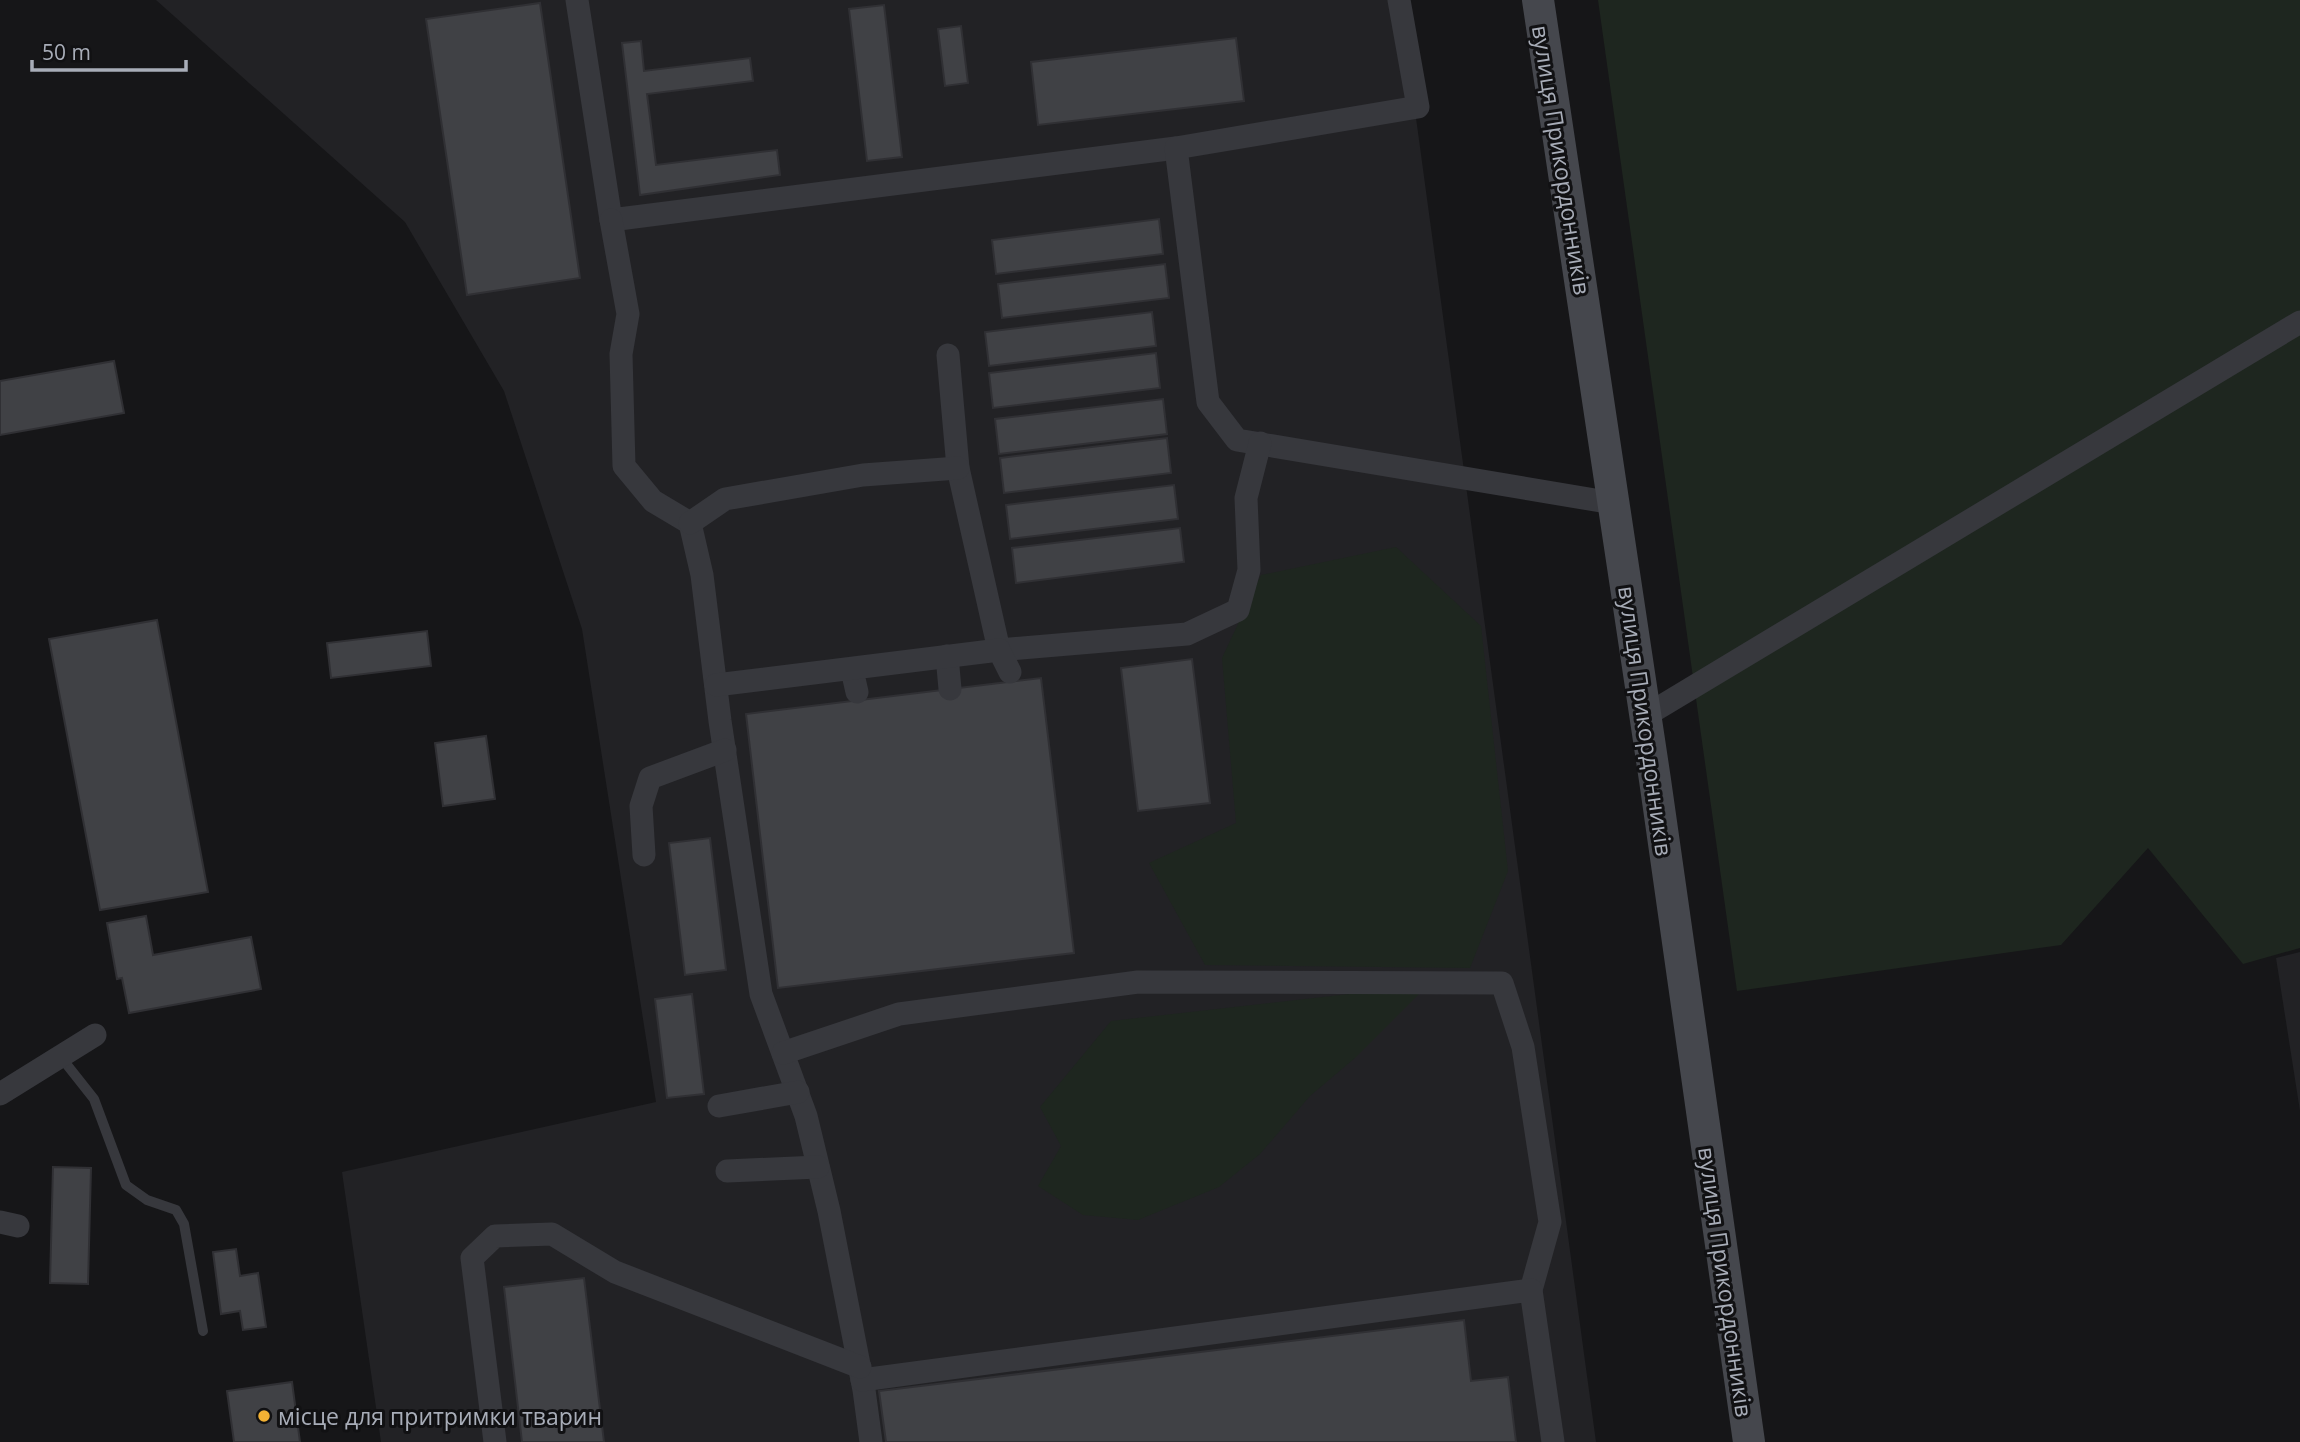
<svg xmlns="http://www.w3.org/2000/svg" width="2300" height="1442" font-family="'Open Sans',sans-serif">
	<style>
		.built { fill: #222225 }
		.green { fill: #1e261f }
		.building { fill: #404145; stroke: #303034; stroke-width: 2 }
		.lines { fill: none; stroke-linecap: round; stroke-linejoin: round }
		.lane { stroke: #37383d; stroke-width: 10 }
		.street { stroke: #37383d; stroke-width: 23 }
		.secondary { stroke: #45474d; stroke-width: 32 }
		.poi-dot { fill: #f2b134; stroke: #111113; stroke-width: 2.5 }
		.labels { text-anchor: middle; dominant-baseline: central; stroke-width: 6; stroke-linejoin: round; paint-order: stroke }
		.street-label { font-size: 23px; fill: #a8adb8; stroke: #111113 }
		.poi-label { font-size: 23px; fill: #a8adb8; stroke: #111113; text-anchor: start }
	</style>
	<rect width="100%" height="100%" fill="#161618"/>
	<g class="built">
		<polygon points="156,0 1400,0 1596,1442 381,1442 342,1172 656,1102 582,629 504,391 405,222"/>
		<polygon points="2300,952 2300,1111 2276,958"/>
	</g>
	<g class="green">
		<polygon points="1598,0 2300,0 2300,948 2243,964 2148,848 2061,945 1737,991"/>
		<polygon points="1396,547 1481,626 1508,871 1470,968 1205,965 1149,863 1236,823 1222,658 1261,575"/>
		<polygon points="1428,985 1355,1058 1310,1096 1260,1154 1219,1187 1138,1220 1083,1215 1038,1186 1061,1146 1040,1107 1111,1021"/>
	</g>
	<g class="building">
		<polygon points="540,3 580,278 467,295 426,19"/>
		<polygon points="884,5 902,157 867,161 849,9"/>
		<polygon points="961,26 968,83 945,86 938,29"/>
		<polygon points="1236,38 1244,101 1038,125 1031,62"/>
		<polygon points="641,41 644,71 750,58 753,81 647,94 656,165 777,150 780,175 640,195 622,43"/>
		<polygon points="1159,219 1163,254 996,274 992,240"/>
		<polygon points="1165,264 1169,298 1002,318 998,284"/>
		<polygon points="1152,312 1156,346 989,366 985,332"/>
		<polygon points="1156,353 1160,388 993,408 989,373"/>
		<polygon points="114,361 124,413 0,435 0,381"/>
		<polygon points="1163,399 1167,434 999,454 995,419"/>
		<polygon points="1167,438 1171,473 1004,493 1000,458"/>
		<polygon points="1174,485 1178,519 1010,539 1006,505"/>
		<polygon points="1180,528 1184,562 1016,583 1012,548"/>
		<polygon points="157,620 208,892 100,910 49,639"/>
		<polygon points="427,631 431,666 331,678 327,643"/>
		<polygon points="1192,659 1210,803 1138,811 1121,668"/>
		<polygon points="1041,678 1074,953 778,988 746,714"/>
		<polygon points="486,736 495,799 443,806 435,743"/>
		<polygon points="710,838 726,970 685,975 669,843"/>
		<polygon points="146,916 153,955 251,937 261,989 129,1013 122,978 117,979 107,923"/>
		<polygon points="692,994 704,1094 667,1098 655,999"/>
		<polygon points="53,1167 91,1168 88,1284 50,1283"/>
		<polygon points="236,1249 240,1276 258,1273 266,1327 243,1330 240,1311 221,1314 213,1252"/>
		<polygon points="584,1278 604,1442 522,1442 504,1287"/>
		<polygon points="1464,1320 1471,1381 1508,1377 1516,1442 886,1442 879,1391"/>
		<polygon points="292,1382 300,1442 234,1442 227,1391"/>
	</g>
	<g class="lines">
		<polyline class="lane" points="60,1056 94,1099 126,1185 147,1200 176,1210 184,1224 203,1331"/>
		<g class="street">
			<polyline points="577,0 611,220 1176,148"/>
			<polyline points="1399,0 1418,107 1176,148 1208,402 1237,440 1613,503"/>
			<polyline points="611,220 628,314 621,354 624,466 653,501 690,523 702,575 720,721 761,994 806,1116 829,1211 864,1390 871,1442"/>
			<polyline points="948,355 958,468 999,650 1187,634 1238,610 1249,570 1246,498 1260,443"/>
			<polyline points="690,523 725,499 863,475 958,468"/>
			<polyline points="947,656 950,689"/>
			<polyline points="852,670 857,692"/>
			<polyline points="716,685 999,650 1010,672"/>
			<polyline points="1645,716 2300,322"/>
			<polyline points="644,855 641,806 650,778 725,750"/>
			<polyline points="783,1053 899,1014 1138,982 1502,983 1523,1047 1550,1222 1531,1290"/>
			<polyline points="0,1094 95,1035"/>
			<polyline points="719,1106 798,1092"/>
			<polyline points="727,1171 818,1167"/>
			<polyline points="0,1222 18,1226"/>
			<polyline points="862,1380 1531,1290 1553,1442"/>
			<polyline points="495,1442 472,1258 495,1236 552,1234 615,1272 860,1367"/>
		</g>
		<polyline class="secondary" points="1538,0 1655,780 1749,1442"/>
	</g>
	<circle class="poi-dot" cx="264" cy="1416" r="7"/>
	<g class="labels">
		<g class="street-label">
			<text transform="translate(1562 160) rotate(81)">вулиця Прикордонників</text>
			<text transform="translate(1646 721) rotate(82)">вулиця Прикордонників</text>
			<text transform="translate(1726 1282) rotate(82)">вулиця Прикордонників</text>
		</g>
		<g class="poi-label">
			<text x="278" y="1416">місце для притримки тварин</text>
		</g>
	</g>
	<path d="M32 60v10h154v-10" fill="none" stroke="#a8adb8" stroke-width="3.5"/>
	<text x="42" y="60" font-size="21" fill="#a8adb8" stroke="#111113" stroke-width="5" paint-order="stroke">50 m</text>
</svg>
